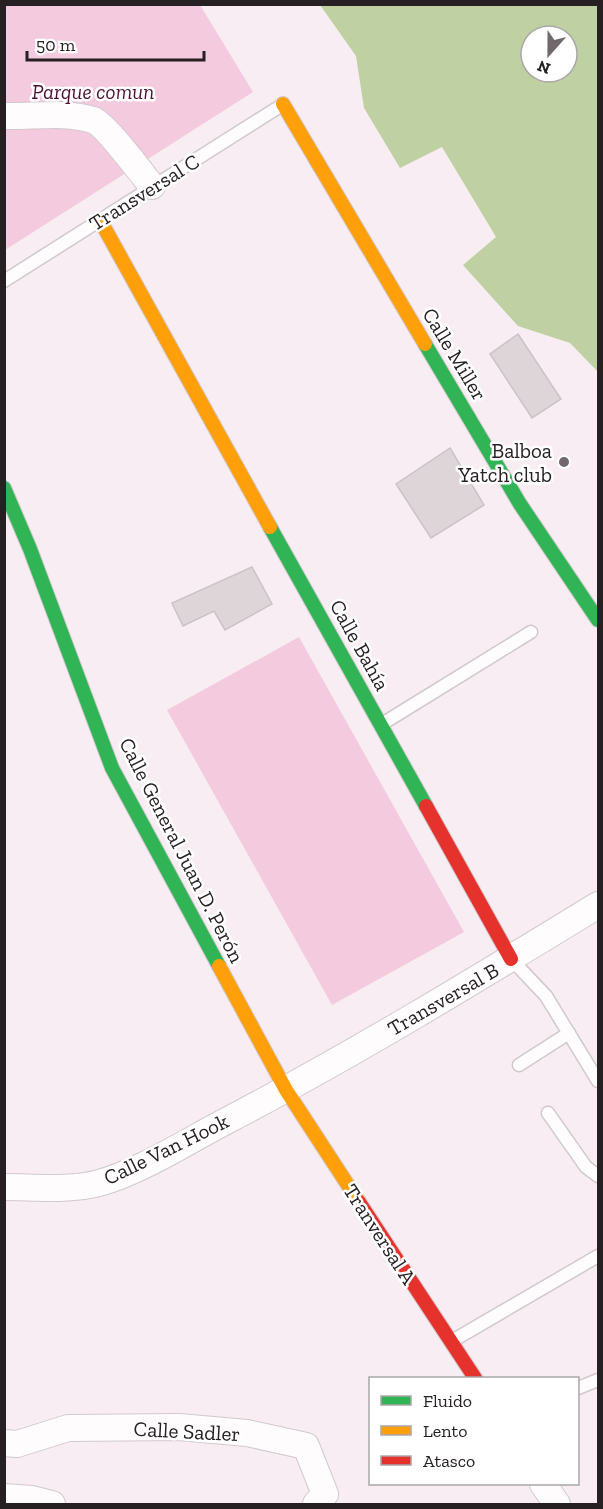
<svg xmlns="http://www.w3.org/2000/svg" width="603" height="1509" font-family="'Zilla Slab',serif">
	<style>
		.green { fill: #f3cade }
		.water { fill: #bfd1a2; fill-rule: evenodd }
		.building { fill: #ded5d9; stroke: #cbc3c7; stroke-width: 1.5 }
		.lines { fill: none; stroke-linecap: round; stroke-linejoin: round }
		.lane-casing { stroke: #d2c9cd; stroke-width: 15 }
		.street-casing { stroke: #d2c9cd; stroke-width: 28 }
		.fast-casing { stroke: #d2c9cd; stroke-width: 16 }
		.slow-casing { stroke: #d2c9cd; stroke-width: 16 }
		.jam-casing { stroke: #d2c9cd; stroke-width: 16 }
		.lane { stroke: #fefcfd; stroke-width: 12 }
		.street { stroke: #fefcfd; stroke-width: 26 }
		.fast { stroke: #30b455; stroke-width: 14 }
		.slow { stroke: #ff9f0a; stroke-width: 14 }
		.jam { stroke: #e5322d; stroke-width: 14 }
		.poi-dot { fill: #70686b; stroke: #fff; stroke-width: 2 }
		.labels { text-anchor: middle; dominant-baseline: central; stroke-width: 5; stroke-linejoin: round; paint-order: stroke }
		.park-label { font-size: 21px; font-style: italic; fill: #4e0e34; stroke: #fff }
		.street-label { font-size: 21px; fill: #272023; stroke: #fff }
		.poi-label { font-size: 21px; fill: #272023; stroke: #fff; text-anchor: end }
	</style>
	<rect width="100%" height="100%" fill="#f8edf2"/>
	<g class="green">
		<polygon points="5,5 200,5 253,92 5,250"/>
		<polygon points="299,637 464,932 332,1005 167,710"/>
	</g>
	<path class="water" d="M320 5H598V372L570 343 518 326 463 265 496 237 442 147 400 168 364 108 356 56ZM531 36H567V72H531Z"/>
	<g class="building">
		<polygon points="518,334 561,399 532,418 490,354"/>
		<polygon points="450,448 484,505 431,538 396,484"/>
		<polygon points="252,567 272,604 225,630 214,611 183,626 172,603"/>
	</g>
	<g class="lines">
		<defs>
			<g id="lane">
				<polyline points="4,281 282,105"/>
				<polyline points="382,724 531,632"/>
				<polyline points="511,959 546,996 598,1081"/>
				<polyline points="519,1065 569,1033"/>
				<polyline points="548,1113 586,1167 598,1176"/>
				<polyline points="452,1341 598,1256"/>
				<polyline points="578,1388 598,1380"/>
			</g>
			<g id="street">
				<path d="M4 116C33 117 65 111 93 120 105 124 142 174 152 186"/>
				<path d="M4 1187C35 1187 69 1191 99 1183 140 1172 191 1139 230 1119 356 1053 477 979 598 905"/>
				<polyline points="4,1443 17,1444 68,1428 179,1427 247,1433 306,1446 325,1494 316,1504"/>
				<polyline points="543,1484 557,1504"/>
				<polyline points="4,1497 32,1499 52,1504"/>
			</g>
			<g id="fast">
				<polyline points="425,344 520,504 598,620"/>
				<polyline points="4,488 30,549 112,768 219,966"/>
				<polyline points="270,527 426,806"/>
			</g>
			<g id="slow">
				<polyline points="283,104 425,344"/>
				<polyline points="100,220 270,527"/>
				<polyline points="219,966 286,1090 359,1202"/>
			</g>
			<g id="jam">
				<polyline points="426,806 511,959"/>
				<polyline points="359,1202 475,1378"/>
			</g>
		</defs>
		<use href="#lane" class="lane-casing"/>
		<use href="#street" class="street-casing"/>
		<use href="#fast" class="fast-casing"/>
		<use href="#slow" class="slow-casing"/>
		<use href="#jam" class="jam-casing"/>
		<use href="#lane" class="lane"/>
		<use href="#street" class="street"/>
		<use href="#fast" class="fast"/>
		<use href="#slow" class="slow"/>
		<use href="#jam" class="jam"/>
	</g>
	<circle class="poi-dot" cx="564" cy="462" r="6"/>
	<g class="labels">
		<g class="park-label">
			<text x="93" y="91">Parque comun</text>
		</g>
		<g class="street-label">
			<text transform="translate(144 192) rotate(-32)">Transversal C</text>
			<text transform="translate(455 354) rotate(59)">Calle Miller</text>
			<text transform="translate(360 645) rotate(61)">Calle Bahía</text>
			<text transform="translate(182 850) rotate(63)">Calle General Juan D. Perón</text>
			<text transform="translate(443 999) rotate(-30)">Transversal B</text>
			<text transform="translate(166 1149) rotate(-26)">Calle Van Hook</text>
			<text transform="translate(380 1234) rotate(57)">Tranversal A</text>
			<text transform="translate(187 1431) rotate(3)">Calle Sadler</text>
		</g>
		<g class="poi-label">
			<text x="552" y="450">Balboa<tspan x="552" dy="24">Yatch club</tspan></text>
		</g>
	</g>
	<rect width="603" height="1509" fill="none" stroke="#272023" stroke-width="12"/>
	<rect x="369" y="1377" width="210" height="108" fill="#ffffff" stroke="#a9a6a7" stroke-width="1.5"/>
	<rect x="381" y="1396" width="30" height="9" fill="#30b455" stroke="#a9a6a7" stroke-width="1.5"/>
	<text x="423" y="1407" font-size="18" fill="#272023">Fluido</text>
	<rect x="381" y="1426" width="30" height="9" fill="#ff9f0a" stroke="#a9a6a7" stroke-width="1.5"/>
	<text x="423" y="1437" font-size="18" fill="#272023">Lento</text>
	<rect x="381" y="1456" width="30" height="9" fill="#e5322d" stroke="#a9a6a7" stroke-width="1.5"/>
	<text x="423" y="1467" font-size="18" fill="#272023">Atasco</text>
	<g transform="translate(549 54) rotate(201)"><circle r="28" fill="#ffffff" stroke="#a9a6a7" stroke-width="1.5"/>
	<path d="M0-4.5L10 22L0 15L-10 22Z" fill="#70686b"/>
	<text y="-9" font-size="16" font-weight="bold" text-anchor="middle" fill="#272023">N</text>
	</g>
	<path d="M27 51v9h177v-9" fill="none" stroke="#272023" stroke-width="3"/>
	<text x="36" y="51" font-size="18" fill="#272023" stroke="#ffffff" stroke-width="4.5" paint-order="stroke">50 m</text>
</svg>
